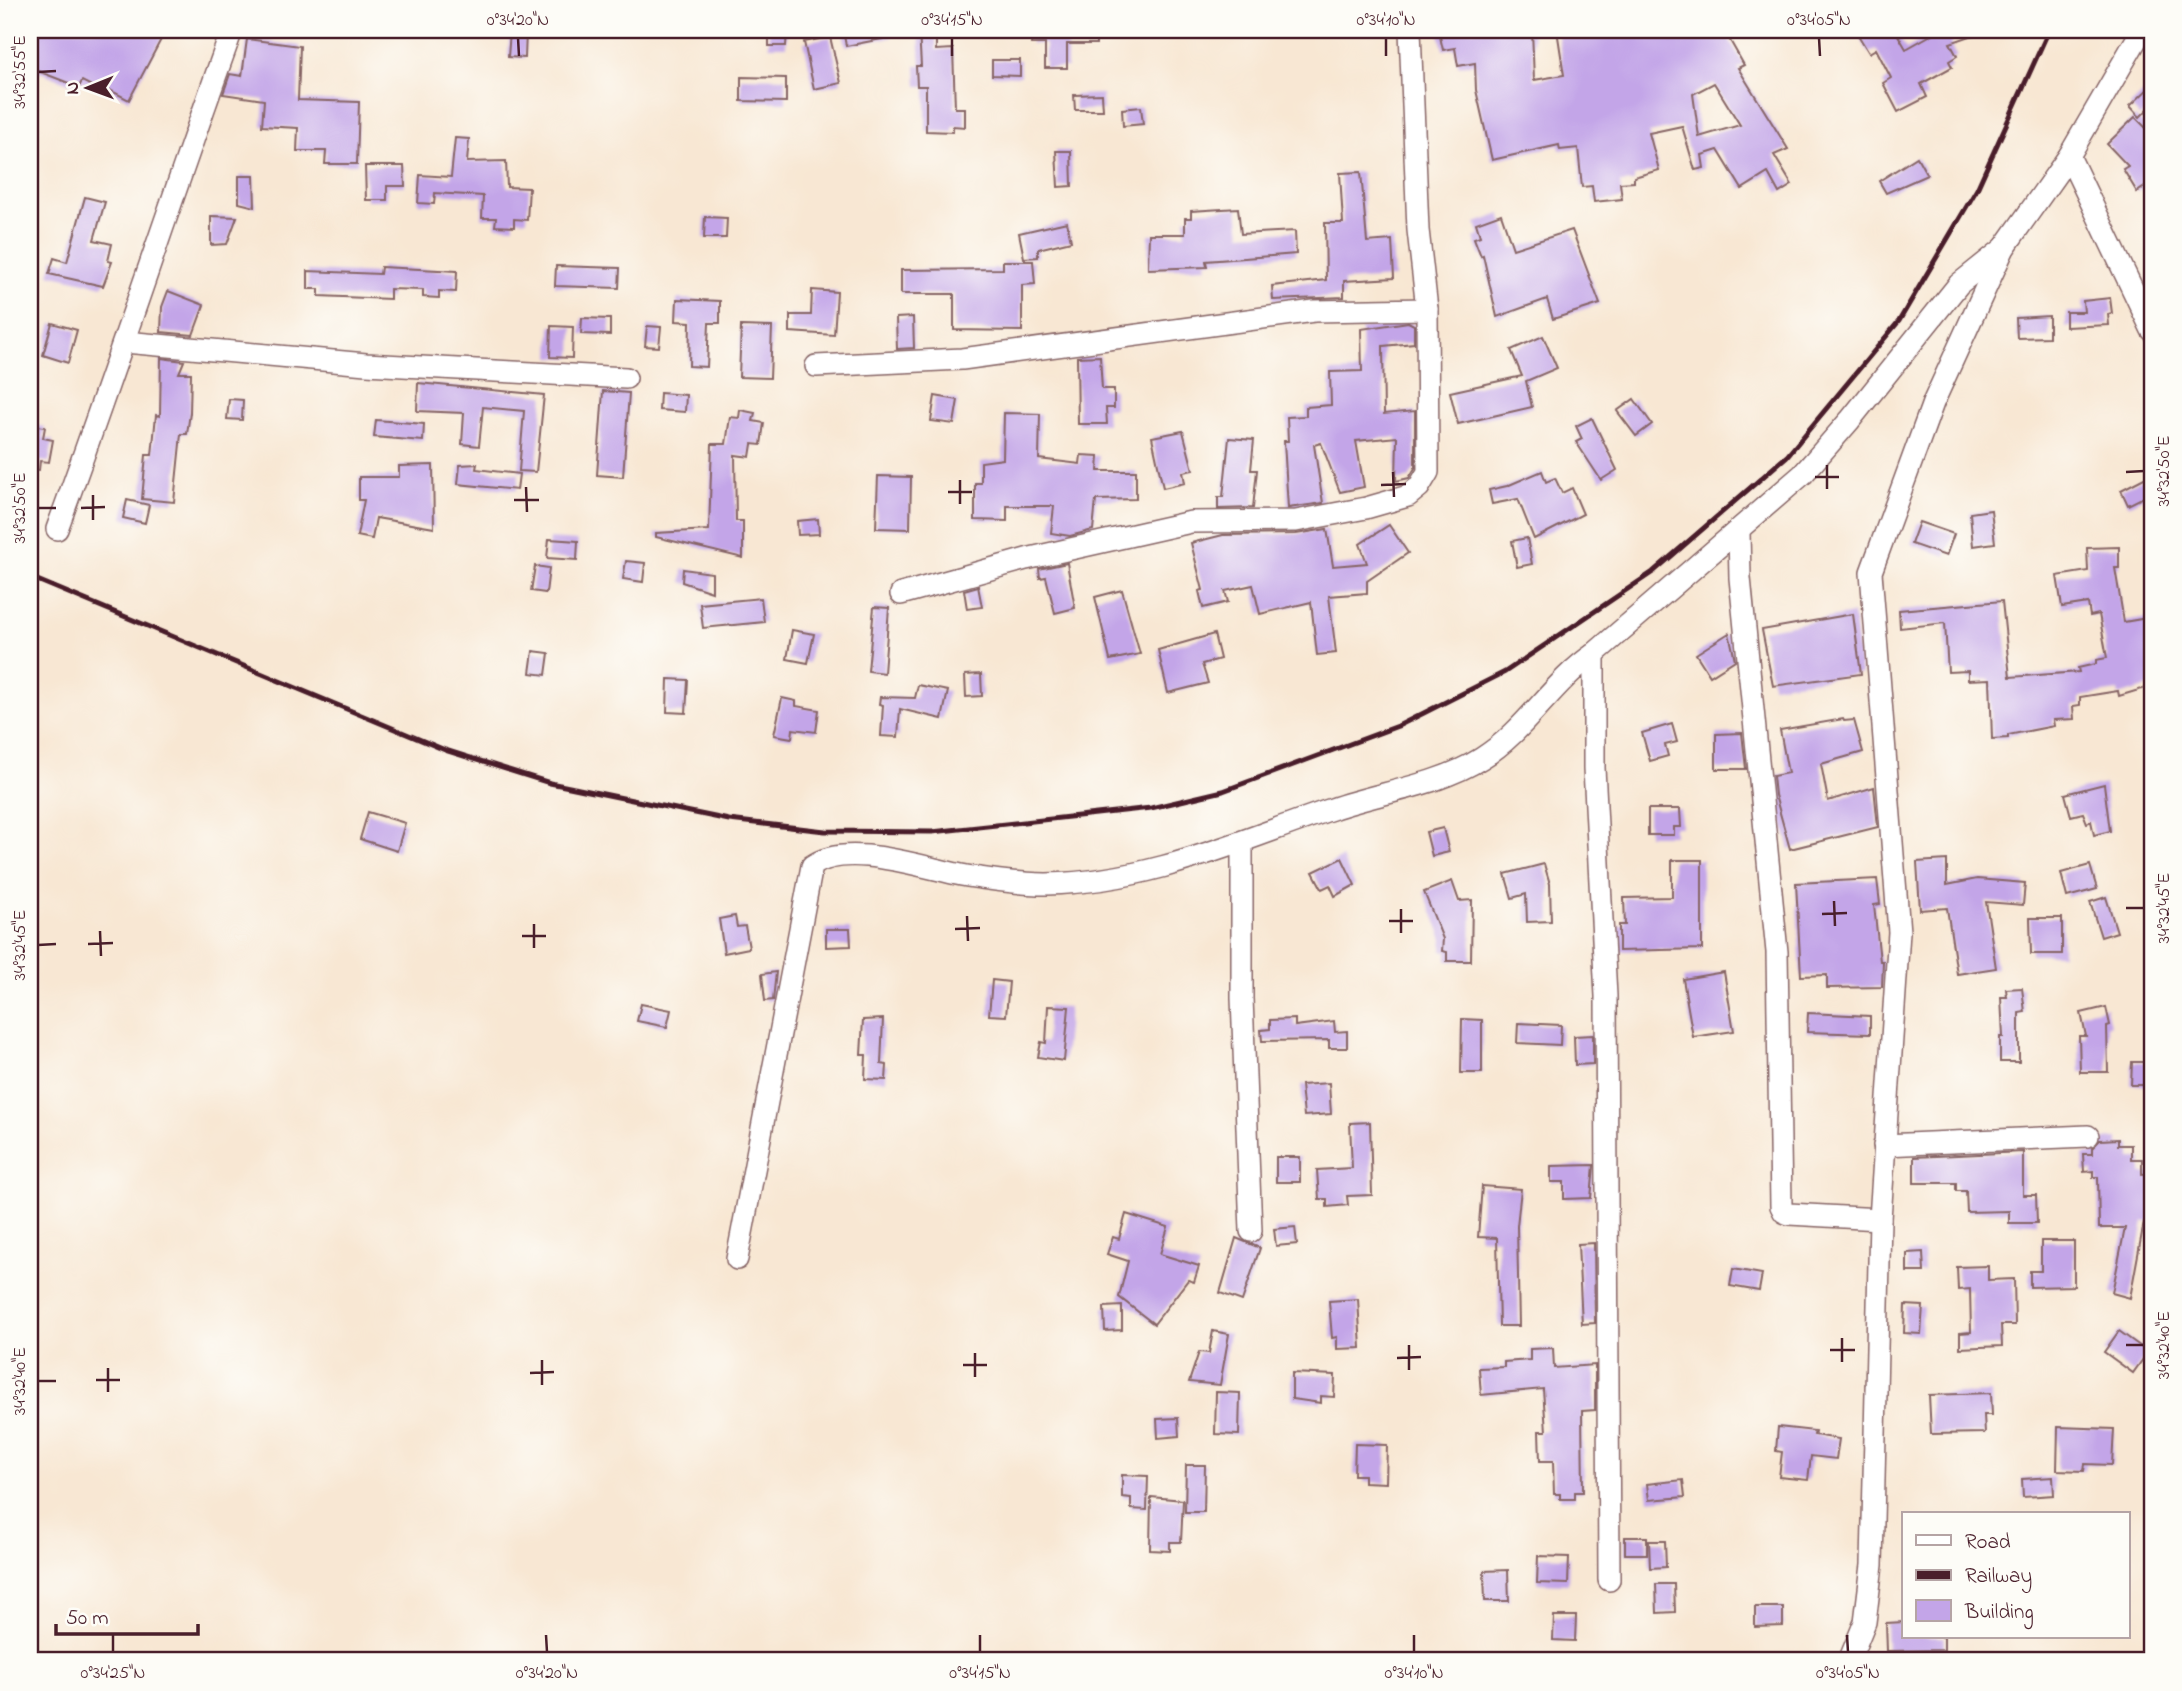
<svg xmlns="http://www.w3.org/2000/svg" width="2182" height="1691" font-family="'Indie Flower',sans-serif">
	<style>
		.building { fill: #c3a5e8; fill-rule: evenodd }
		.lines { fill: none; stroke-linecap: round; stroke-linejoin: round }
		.street-casing { stroke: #876566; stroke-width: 24 }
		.street { stroke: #fff; stroke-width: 21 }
		.rail { stroke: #4a1f2b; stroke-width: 5 }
		.ticks { fill: none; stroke: #4a1f2b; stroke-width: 2.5 }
		.neatline { fill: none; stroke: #4a1f2b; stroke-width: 2.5 }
		.ticks-label { font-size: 18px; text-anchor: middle; fill: #4a1f2b }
	</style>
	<rect width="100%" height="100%" fill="#fdfcf7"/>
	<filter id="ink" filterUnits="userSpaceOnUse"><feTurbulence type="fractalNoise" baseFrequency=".0143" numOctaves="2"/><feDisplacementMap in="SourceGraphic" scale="14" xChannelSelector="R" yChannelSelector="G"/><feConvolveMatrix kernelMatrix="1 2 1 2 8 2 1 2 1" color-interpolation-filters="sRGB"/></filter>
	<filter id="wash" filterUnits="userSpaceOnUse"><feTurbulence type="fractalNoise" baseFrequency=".00686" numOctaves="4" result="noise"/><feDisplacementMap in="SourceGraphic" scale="28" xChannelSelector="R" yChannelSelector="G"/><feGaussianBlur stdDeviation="1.57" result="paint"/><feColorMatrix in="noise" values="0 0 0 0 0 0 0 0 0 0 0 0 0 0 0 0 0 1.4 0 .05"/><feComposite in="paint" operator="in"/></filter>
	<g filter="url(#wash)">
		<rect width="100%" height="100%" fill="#f8e7d3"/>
		<g id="blocks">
			<g class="building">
				<polygon points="34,30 166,30 129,100 106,88 103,92 82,81 79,87 30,68 30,38"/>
				<polygon points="769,30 787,30 786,46 769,46"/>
				<polygon points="843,30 891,30 892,37 846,46"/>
				<polygon points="919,30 936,30 936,50 953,49 955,108 965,108 965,127 953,126 953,132 926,131 926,86 917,86 916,66 921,66"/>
				<polygon points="1032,30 1096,30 1096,44 1067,44 1067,68 1045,68 1045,44 1031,44"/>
				<path d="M1453 30H1532L1534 80 1564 75 1557 30H1724L1744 65 1738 68 1788 149 1774 155 1792 185 1779 193 1768 173 1742 189 1718 150 1702 155 1704 168 1695 170 1682 126 1649 133 1659 170 1634 177V182L1620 183 1622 199 1594 202 1592 186 1582 187 1578 148 1560 150 1559 145 1492 160 1476 90 1475 63 1458 66 1455 48 1443 50 1439 32ZM1714 83 1740 125 1699 137 1693 94Z"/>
				<polygon points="1855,30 1895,30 1906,49 1940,30 1982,32 1950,43 1957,56 1949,61 1952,67 1921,84 1927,97 1898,112 1883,83 1891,78 1876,49 1869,53"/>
				<polygon points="510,31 526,31 525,58 508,57"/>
				<polygon points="830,37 841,83 814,89 804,42"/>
				<polygon points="247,39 300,46 298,100 359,102 357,164 325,164 326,151 297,151 298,128 262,126 264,100 223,94 230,74 242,76"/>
				<polygon points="992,60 1020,60 1020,76 992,75"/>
				<polygon points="741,77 786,78 786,102 741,101"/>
				<polygon points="2152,85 2152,105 2140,117 2130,106"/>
				<polygon points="1102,94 1103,110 1075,110 1074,95"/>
				<polygon points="1141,107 1143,124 1123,126 1122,109"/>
				<polygon points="2135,117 2152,134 2152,182 2137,192 2123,169 2128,166 2107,144"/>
				<polygon points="455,138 469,139 467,162 506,161 507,187 529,188 527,220 514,219 514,227 495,226 496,218 482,218 483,196 435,193 434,204 418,203 420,175 451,177"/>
				<polygon points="1056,151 1071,151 1072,186 1058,187"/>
				<polygon points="1917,157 1927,175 1886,193 1879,181"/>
				<polygon points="365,166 404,166 405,186 387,186 387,200 366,200"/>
				<polygon points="1361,172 1367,242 1392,240 1394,278 1344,281 1344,297 1273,300 1272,286 1326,280 1325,223 1343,223 1340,173"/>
				<polygon points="239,176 254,176 255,207 239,203"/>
				<polygon points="85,197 105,202 94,240 112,244 108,261 112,262 103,286 49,274 54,258 67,262"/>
				<polygon points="1238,208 1241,234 1295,231 1296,254 1206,261 1207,267 1148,269 1149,234 1185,234 1185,218 1191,218 1191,211"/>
				<polygon points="1501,214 1513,249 1572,230 1600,304 1553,319 1547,299 1497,317 1483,255 1481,256 1474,238 1480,236 1476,223"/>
				<polygon points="211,216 237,217 227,244 211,245"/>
				<polygon points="705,217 727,218 726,238 704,238"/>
				<polygon points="1067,222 1071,241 1038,249 1038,257 1024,258 1019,233"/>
				<polygon points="1003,261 1033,261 1035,284 1022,285 1022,331 954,330 954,294 901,294 901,270 1003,269"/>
				<polygon points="556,266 620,268 619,288 555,286"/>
				<polygon points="381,267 457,271 456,292 439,291 439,298 423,297 423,290 390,289 390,299 319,296 319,289 308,289 308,271 380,274"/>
				<polygon points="812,290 837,292 834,335 790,332 790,315 811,315"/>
				<polygon points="168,291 204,305 193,335 161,332 162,307"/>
				<polygon points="2110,298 2112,313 2108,314 2109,325 2066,327 2066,312 2084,312 2083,301"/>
				<polygon points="677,299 720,301 720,323 709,323 707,367 689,366 690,322 676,321"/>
				<polygon points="2049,316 2049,337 2017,338 2016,318"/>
				<polygon points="913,317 914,348 897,349 896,318"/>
				<polygon points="582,318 610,319 610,335 581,334"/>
				<polygon points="1408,322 1414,325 1414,343 1383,346 1384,414 1415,411 1415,468 1409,478 1396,481 1397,437 1356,441 1364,487 1340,492 1321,443 1314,445 1323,503 1288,508 1284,441 1288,441 1287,417 1306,416 1306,407 1331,405 1330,372 1362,371 1361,329"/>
				<polygon points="52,323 77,330 68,363 43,355"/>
				<polygon points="551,326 573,327 572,358 550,357"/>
				<polygon points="647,326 661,327 659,347 645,346"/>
				<polygon points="741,326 772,327 770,378 739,377"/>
				<polygon points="1543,336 1557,368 1526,381 1532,407 1458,424 1450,392 1522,376 1511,350"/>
				<polygon points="1100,356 1102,389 1114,389 1114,408 1106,408 1107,424 1078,424 1077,357"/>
				<polygon points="161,358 184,361 179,373 191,373 190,413 187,434 181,434 174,502 142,499 146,455 152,455 156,415 160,416"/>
				<polygon points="418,383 544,395 536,472 519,471 524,411 483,407 479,446 462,444 464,413 417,411"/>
				<polygon points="603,391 629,393 623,477 597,475"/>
				<polygon points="660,393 686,395 685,412 659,410"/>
				<polygon points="935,396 958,400 954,424 931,421"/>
				<polygon points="229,399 243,400 242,420 227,419"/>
				<polygon points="1634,399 1652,424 1636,436 1617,411"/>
				<polygon points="740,410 755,413 753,421 764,423 761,445 752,444 750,457 735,455 736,521 743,521 743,558 656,537 656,533 709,530 712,444 726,444 730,417 739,418"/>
				<polygon points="1004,413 1040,414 1039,459 1080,464 1081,455 1099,456 1098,471 1136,471 1136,499 1096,500 1093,530 1070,536 1051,533 1054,506 1007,506 1007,521 975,520 975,483 981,483 981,462 1003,459"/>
				<polygon points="1592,418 1617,470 1601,480 1576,442 1582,439 1576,426"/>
				<polygon points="376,420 424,424 423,441 374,437"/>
				<polygon points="30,425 45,427 43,438 53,440 49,462 40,461 39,470 30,470"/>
				<polygon points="1183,431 1193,470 1183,472 1185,483 1163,488 1152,437"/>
				<polygon points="1229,438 1254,440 1251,470 1257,470 1253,508 1218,509 1218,497 1223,497"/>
				<polygon points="477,464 476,469 519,474 517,490 458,484 460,465"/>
				<polygon points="433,465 434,528 376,518 372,539 357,536 364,500 359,500 359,477 399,477 399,466"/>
				<polygon points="1542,471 1546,482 1555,478 1562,493 1572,488 1583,514 1534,539 1518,499 1492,504 1489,490 1507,486"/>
				<polygon points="2152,474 2152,493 2128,505 2121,490"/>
				<polygon points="878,476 911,477 910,529 876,528"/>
				<polygon points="127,500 149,505 145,523 123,518"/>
				<polygon points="1991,510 1995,543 1973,546 1970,513"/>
				<polygon points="818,519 819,534 798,535 797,521"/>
				<polygon points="1919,522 1954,534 1946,556 1911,544"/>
				<polygon points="1389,525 1408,553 1367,581 1367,593 1329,596 1336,653 1317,655 1311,602 1260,614 1253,585 1225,591 1228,602 1203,608 1199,591 1203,590 1191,543 1223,535 1296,534 1327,529 1333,566 1367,563 1360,544"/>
				<polygon points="1527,538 1532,564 1517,567 1512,541"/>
				<polygon points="549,539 578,541 577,560 547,558"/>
				<polygon points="2119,547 2119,568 2115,568 2124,622 2147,618 2152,651 2152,686 2119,696 2118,691 2080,697 2080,705 2073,706 2074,719 2053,720 2054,726 2008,735 2008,738 1992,739 1990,679 1968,680 1968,671 1948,672 1945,623 1900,628 1899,610 2002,601 2010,677 2079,672 2078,668 2096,664 2096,660 2107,658 2099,614 2090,616 2088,603 2062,607 2057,576 2088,571 2087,548"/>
				<polygon points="626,561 645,563 643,582 623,579"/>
				<polygon points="1067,563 1075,608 1055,613 1046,577 1040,578 1039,569"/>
				<polygon points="535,566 549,568 546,593 531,591"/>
				<polygon points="683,569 712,573 712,592 682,582"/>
				<polygon points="978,586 982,607 967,609 964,590"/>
				<polygon points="1122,590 1140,654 1110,660 1095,597"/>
				<polygon points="761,598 764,622 703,628 700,604"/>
				<polygon points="874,607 889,608 884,673 868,671"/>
				<polygon points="1853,614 1861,674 1773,686 1762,630"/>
				<polygon points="792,630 814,634 808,663 787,659"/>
				<polygon points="1729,633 1735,660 1710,676 1696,654"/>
				<polygon points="1214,634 1220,659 1202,664 1208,683 1168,693 1158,650"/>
				<polygon points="533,651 549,653 546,675 530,673"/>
				<polygon points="981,674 982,696 966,697 965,675"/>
				<polygon points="668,679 688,680 686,713 667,712"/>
				<polygon points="918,685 948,691 942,719 900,709 898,737 881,736 883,705 879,704 880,697 915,698"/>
				<polygon points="782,698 796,701 796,706 819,710 816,732 793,729 792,738 774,735"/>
				<polygon points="1843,719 1844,721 1854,720 1863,752 1821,764 1828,801 1874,787 1878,827 1790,849 1775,795 1773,776 1788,773 1780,730"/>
				<polygon points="1672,724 1677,742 1665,745 1668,756 1650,761 1642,733"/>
				<polygon points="1742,733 1746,769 1716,769 1716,734"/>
				<polygon points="2104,784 2110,831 2094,835 2091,821 2087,823 2083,813 2071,816 2065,794"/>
				<polygon points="1648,809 1680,809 1681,827 1674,827 1674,835 1648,835"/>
				<polygon points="368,812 405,823 397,851 360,839"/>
				<polygon points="1443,828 1449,852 1432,856 1426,832"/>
				<polygon points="1342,858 1355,885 1335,896 1330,885 1322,889 1313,872"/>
				<polygon points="1672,860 1702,860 1702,949 1619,951 1619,925 1625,925 1624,898 1672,897"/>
				<polygon points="1947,860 1947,885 1977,879 2025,883 2023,905 1986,902 1996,968 1957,974 1947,908 1920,910 1917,862"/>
				<polygon points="1544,864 1550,884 1551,921 1527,922 1526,894 1512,898 1505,874"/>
				<polygon points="2090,865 2097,889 2067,897 2061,873"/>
				<polygon points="1877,879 1880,904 1874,905 1880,961 1883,961 1882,987 1827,988 1827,975 1801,976 1796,883"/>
				<polygon points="1452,881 1459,901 1472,900 1471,961 1447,961 1447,952 1442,951 1443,939 1424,892"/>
				<polygon points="2106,897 2117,932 2101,937 2090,902"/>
				<polygon points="735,916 737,927 745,926 749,948 724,953 719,919"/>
				<polygon points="2030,918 2062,918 2062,954 2031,954"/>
				<polygon points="826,929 850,929 851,946 826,947"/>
				<polygon points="776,972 773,1000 765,1001 762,974"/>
				<polygon points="1724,972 1734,1031 1693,1037 1683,979"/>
				<polygon points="992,980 1009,982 1006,1016 989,1015"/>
				<polygon points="2022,988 2025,1012 2019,1013 2019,1062 2000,1062 2000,1037 2003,1037 2001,997 2007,997 2006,989"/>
				<polygon points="641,1004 671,1010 667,1027 637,1021"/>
				<polygon points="1048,1006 1069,1007 1064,1061 1038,1057 1041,1042 1046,1043"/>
				<polygon points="2106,1007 2110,1025 2107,1026 2108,1072 2080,1072 2079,1036 2086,1036 2081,1013"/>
				<polygon points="1808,1013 1870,1016 1870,1034 1807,1032"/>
				<polygon points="883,1019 881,1064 887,1065 886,1080 865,1079 866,1055 861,1055 863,1020"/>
				<polygon points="1295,1019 1295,1026 1334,1021 1335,1032 1347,1031 1347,1048 1329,1048 1329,1040 1262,1041 1261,1030 1270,1029 1270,1020"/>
				<polygon points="1462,1019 1482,1020 1482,1073 1461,1073"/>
				<polygon points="1518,1023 1561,1025 1560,1045 1517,1043"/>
				<polygon points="1593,1035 1593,1064 1575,1065 1574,1036"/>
				<polygon points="2132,1062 2147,1062 2147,1085 2131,1085"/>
				<polygon points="1329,1083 1331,1114 1304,1116 1301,1085"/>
				<polygon points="1370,1122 1372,1195 1347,1196 1348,1205 1327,1207 1327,1199 1319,1199 1317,1170 1352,1168 1350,1123"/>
				<polygon points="2118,1139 2118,1145 2131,1145 2131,1159 2142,1159 2142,1174 2152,1173 2152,1222 2144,1222 2130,1298 2112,1293 2125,1228 2099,1228 2098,1177 2093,1177 2093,1171 2084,1172 2083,1154 2092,1154 2092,1148 2100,1140"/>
				<polygon points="2023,1152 2023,1195 2036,1195 2037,1223 2009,1223 2009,1211 1967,1212 1966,1191 1956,1191 1956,1183 1914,1183 1914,1157"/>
				<rect x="1276" y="1157" width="24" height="25"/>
				<polygon points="1594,1165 1591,1198 1564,1199 1564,1182 1551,1182 1551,1166"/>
				<polygon points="1482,1186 1521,1189 1517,1226 1519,1326 1499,1326 1497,1238 1478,1237"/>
				<polygon points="1126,1214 1168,1227 1160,1254 1199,1266 1194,1282 1188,1280 1154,1324 1119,1297 1128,1261 1107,1254 1113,1237 1119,1239"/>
				<polygon points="1295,1227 1297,1244 1276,1246 1274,1229"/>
				<polygon points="1236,1238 1260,1248 1242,1301 1220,1293"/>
				<polygon points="2041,1241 2074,1241 2074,1286 2030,1287 2030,1271 2041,1271"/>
				<polygon points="1594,1243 1595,1323 1582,1324 1578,1244"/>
				<polygon points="1923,1252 1924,1272 1907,1272 1907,1253"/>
				<polygon points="1988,1266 1988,1280 2014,1279 2015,1325 2001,1325 2002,1346 1960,1348 1960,1333 1971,1332 1970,1289 1958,1290 1957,1267"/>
				<polygon points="1733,1269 1762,1274 1759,1291 1730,1286"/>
				<polygon points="1358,1299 1361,1348 1337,1349 1337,1337 1332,1338 1329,1301"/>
				<polygon points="1905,1305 1923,1306 1921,1334 1904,1333"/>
				<polygon points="1122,1306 1122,1330 1105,1331 1104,1307"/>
				<polygon points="1213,1331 1229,1334 1220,1385 1189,1382 1199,1352 1209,1353"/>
				<polygon points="2119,1331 2148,1352 2133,1373 2104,1352"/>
				<polygon points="1553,1348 1554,1368 1595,1365 1595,1410 1582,1411 1583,1492 1575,1492 1575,1499 1560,1499 1560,1494 1554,1494 1553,1461 1540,1461 1539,1431 1546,1431 1543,1389 1481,1395 1479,1368 1504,1367 1504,1362 1530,1360 1530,1349"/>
				<polygon points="1292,1373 1335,1375 1334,1397 1321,1396 1321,1403 1292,1399"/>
				<polygon points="1216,1392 1240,1393 1239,1435 1215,1434"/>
				<polygon points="1991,1393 1992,1415 1984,1415 1985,1433 1931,1434 1929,1395"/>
				<polygon points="1178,1418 1179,1436 1158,1438 1157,1419"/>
				<polygon points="1778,1427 1815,1431 1814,1435 1839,1439 1836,1459 1811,1456 1808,1480 1779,1477 1782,1452 1776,1451"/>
				<polygon points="2058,1427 2114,1429 2112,1465 2085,1464 2084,1471 2057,1470"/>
				<polygon points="1355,1444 1387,1445 1386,1483 1364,1482 1364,1475 1354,1475"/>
				<polygon points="1186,1465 1205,1465 1204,1512 1185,1512"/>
				<polygon points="1122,1475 1148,1476 1147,1510 1131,1509 1131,1498 1122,1497"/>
				<polygon points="2053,1477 2054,1495 2023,1497 2022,1479"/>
				<polygon points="1683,1480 1685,1497 1649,1500 1647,1484"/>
				<polygon points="1151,1497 1183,1500 1181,1542 1170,1542 1170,1551 1150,1550"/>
				<rect x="1625" y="1537" width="22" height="17"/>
				<polygon points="1649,1541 1665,1541 1666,1567 1650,1568"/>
				<polygon points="1538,1556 1569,1557 1568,1584 1537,1583"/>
				<polygon points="1508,1570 1509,1601 1485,1601 1484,1571"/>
				<polygon points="1656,1584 1674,1584 1675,1612 1657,1613"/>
				<polygon points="1755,1607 1783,1607 1783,1626 1755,1627"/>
				<polygon points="1554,1616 1576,1616 1575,1641 1553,1640"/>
				<polygon points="1904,1622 1904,1637 1944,1637 1944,1650 1887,1651 1886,1623"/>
			</g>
		</g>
	</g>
	<g filter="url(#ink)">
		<use href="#blocks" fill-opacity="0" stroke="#876566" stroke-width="2"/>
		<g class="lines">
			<defs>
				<g id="street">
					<polyline points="2069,156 2152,330"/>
					<polyline points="125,342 366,364 626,378"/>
					<polyline points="816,366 962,359 1314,311 1427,309"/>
					<path d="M57 529C118 363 172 196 232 30"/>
					<polyline points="1739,532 1740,578 1777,952 1781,1206 1784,1212 1789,1214 1880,1219"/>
					<polyline points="901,594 1026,559 1191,522 1296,521 1366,508 1408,496 1419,487 1428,472 1427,309 1418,230 1410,30"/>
					<polyline points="1594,654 1594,768 1606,996 1609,1580"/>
					<polyline points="1242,844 1242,998 1251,1231"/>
					<polyline points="1884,1145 2088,1136"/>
					<path d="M737 1259 812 866C847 840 926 869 967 876 992 880 1021 884 1046 884 1152 882 1235 842 1332 809 1380 792 1438 786 1482 758 1526 731 1551 683 1594 654L1803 474 1850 420 1959 284 2004 248"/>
					<polyline points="1849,1661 1865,1622 1872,1565 1880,1219 1899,932 1871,572 1933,403 2004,248 2069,156 2142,30"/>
				</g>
			</defs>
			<use href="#street" class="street-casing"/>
			<use href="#street" class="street"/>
			<polyline class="rail" points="30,577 445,750 550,783 729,820 825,831 932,832 1151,808 1223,791 1398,726 1505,672 1653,572 1787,456 1899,321 1977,189 2049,30"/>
		</g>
	</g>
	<path class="ticks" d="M518 38 519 56M952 38V56M1386 38V56M1819 38 1820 56M38 72 56 71M1827 465V489M1393 472 1394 497M2126 472 2144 471M1815 477H1839M960 480V504M1381 485 1406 484M526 487 527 512M948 492H972M93 495V520M514 500H539M38 508H56M81 508 105 507M1834 901 1835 926M2126 908H2144M1401 909V933M1822 914 1847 913M967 916 968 941M1389 921H1413M534 924V948M955 929 980 928M100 931 101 956M522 936H546M88 944 113 943M38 945 56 944M1842 1338V1362M1409 1345V1370M2126 1345H2144M1830 1350H1855M975 1353V1377M1397 1358 1421 1357M542 1360V1385M963 1365H987M108 1368V1392M530 1373 554 1372M96 1380H120M38 1381H56M113 1635V1652M546 1635 547 1652M980 1635V1652M1414 1635V1652M1847 1635 1848 1652"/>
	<rect width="2182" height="1691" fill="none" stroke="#fdfcf7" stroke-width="77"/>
	<rect x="1902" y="1512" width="228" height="126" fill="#fdfcf7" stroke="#b5a4a5" stroke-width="2"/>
	<rect x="1916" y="1535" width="35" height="10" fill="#ffffff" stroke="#b5a4a5" stroke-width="2"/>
	<text x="1965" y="1548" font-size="21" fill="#4a1f2b">Road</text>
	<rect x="1916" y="1570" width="35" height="10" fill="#4a1f2b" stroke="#b5a4a5" stroke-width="2"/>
	<text x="1965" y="1582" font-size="21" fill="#4a1f2b">Railway</text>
	<rect x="1916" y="1600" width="35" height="21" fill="#c3a5e8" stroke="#b5a4a5" stroke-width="2"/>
	<text x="1965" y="1618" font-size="21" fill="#4a1f2b">Building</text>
	<g transform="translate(88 88) rotate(269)" stroke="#fdfcf7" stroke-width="5" paint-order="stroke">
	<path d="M0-5L12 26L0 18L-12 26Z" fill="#4a1f2b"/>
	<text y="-10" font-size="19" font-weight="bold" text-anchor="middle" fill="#4a1f2b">N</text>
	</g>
	<path d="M56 1624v10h142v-10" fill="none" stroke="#4a1f2b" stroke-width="3.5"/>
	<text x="66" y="1624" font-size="21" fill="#4a1f2b" stroke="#fdfcf7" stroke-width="5" paint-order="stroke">50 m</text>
	<rect x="38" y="38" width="2106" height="1614" class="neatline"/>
	<g class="ticks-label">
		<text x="518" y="25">0°34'20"N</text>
		<text x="952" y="25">0°34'15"N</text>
		<text x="1386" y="25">0°34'10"N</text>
		<text x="1819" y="25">0°34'05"N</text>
		<text transform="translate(19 72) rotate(-90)" y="6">34°32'55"E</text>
		<text transform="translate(2163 471) rotate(-90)" y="6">34°32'50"E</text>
		<text transform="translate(19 508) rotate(-90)" y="6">34°32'50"E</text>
		<text transform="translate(2163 908) rotate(-90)" y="6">34°32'45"E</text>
		<text transform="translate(19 945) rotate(-90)" y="6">34°32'45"E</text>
		<text transform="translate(2163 1345) rotate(-90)" y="6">34°32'40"E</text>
		<text transform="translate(19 1381) rotate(-90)" y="6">34°32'40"E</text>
		<text x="113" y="1678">0°34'25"N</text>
		<text x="547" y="1678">0°34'20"N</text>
		<text x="980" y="1678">0°34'15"N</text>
		<text x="1414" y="1678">0°34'10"N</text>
		<text x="1848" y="1678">0°34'05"N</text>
	</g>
</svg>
